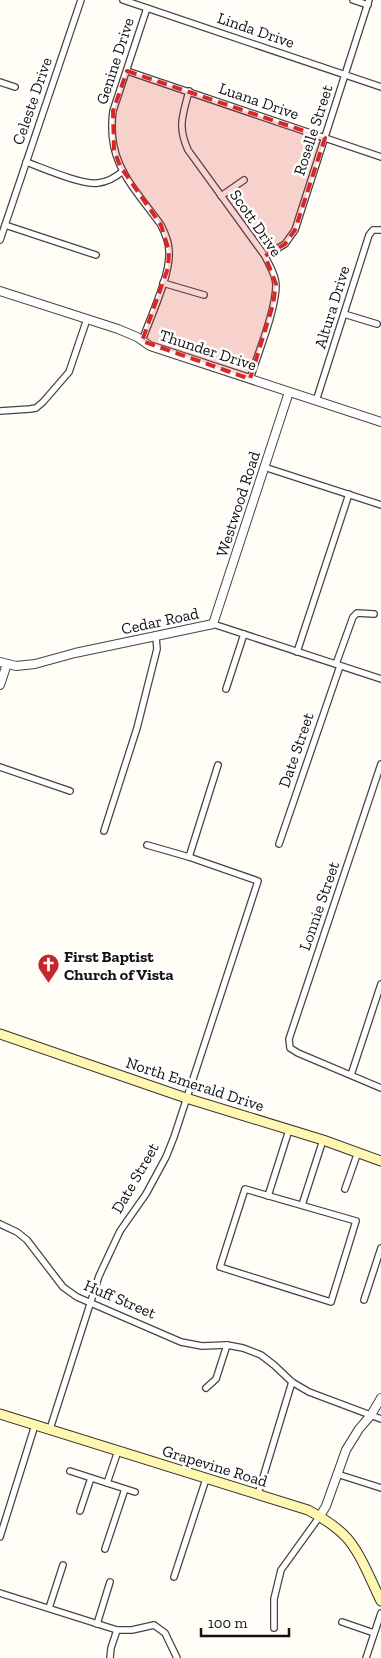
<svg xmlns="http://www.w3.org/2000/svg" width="381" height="1658" font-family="'Zilla Slab',serif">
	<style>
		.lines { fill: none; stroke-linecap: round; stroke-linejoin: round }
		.minor-casing { stroke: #444; stroke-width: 8 }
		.tertiary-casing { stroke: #444; stroke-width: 10 }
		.secondary-casing { stroke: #333; stroke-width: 11 }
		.minor { stroke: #fff; stroke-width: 5.5 }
		.tertiary { stroke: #fff; stroke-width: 8 }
		.secondary { stroke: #fff6b0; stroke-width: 9 }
		.marked { fill: #d62828; fill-opacity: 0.2; stroke: #d62828; stroke-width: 4; stroke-dasharray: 10 6; stroke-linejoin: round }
		.labels { text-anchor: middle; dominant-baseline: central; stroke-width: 5; stroke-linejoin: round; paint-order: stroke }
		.street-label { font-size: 16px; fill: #111; stroke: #fff }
		.poi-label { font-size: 16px; font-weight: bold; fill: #111; stroke: #fff; text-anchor: start }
	</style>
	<rect width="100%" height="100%" fill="#fffdf5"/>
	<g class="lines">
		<defs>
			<g id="minor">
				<polyline points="123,0 381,87"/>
				<polyline points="353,0 368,5"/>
				<polyline points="127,71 381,157"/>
				<polyline points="0,82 15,87"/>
				<path d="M189 91C183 115 177 126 188 150L265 256C269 265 276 275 276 285 276 310 258 353 250 379"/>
				<path d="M26 162C43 168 81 185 98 183 107 182 116 177 123 171"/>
				<polyline points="221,196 244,180"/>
				<polyline points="5,225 96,255"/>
				<polyline points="0,240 81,0"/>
				<polyline points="265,256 285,244 295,230 369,0"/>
				<polyline points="163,283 204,295"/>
				<polyline points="344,314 377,324"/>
				<path d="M142 341C150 318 171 274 169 251 169 242 165 233 161 225 133 186 106 163 113 111L147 8"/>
				<polyline points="316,401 369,235 373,230 381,230"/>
				<polyline points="0,411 30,409 36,408 43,402 69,372 87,319"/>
				<polyline points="264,467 381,505"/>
				<polyline points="213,624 381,679"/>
				<polyline points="297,652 349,494"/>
				<polyline points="336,664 353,617 357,613 374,614"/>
				<polyline points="226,689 244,634"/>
				<polyline points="381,764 289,1039 290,1048 298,1053 381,1088"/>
				<polyline points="0,767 70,791"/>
				<polyline points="104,831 137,728 157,649 156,637"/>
				<polyline points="279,844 340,666"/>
				<polyline points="189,857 218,765"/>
				<polyline points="351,1075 381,984"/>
				<polygon points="245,1189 356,1221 331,1302 220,1267"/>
				<polyline points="345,1189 358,1152"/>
				<polyline points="268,1196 289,1130"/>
				<polyline points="302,1205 323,1140"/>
				<polyline points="0,1224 17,1232 27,1240 63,1287 77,1297 181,1342 202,1346 227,1345 243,1348 261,1355 274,1365 292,1382 309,1392 381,1419"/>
				<polyline points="364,1300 381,1248"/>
				<polyline points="206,1388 216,1379 227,1345"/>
				<polyline points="50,1429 99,1276 120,1231 146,1194 166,1157 174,1137 258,881 189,857 147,845"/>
				<polyline points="70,1471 107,1483 118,1451"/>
				<polyline points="337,1474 381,1488"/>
				<polyline points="107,1483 135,1492"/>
				<polyline points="258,1494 292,1382"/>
				<polyline points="80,1511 91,1478"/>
				<polyline points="0,1537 35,1425"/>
				<polyline points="105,1549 125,1489"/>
				<polyline points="174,1577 206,1479"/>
				<polyline points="0,1593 117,1630 132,1630 154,1625 165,1633 177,1658"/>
				<polyline points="49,1608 63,1565"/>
				<polyline points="342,1622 374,1633"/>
				<polyline points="97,1624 110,1582"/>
				<polyline points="274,1628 274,1599 281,1570 320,1516"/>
				<polyline points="110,1658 111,1648 117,1630"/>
				<polyline points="366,1658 381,1613"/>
			</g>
			<g id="tertiary">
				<polyline points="0,291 118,329 137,337 150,346 381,422"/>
				<polyline points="0,662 16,666 35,664 75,653 213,624 289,392"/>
				<polyline points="0,685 7,664"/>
				<polyline points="320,1516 326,1506 346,1450 359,1429 371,1415 381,1398"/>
			</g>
			<g id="secondary">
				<polyline points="0,1034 186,1098 323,1140 381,1161"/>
				<path d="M0 1414 308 1510C321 1517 333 1524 344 1535 359 1549 371 1581 381 1601"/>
			</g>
		</defs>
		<use href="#minor" class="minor-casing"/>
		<use href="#tertiary" class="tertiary-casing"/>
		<use href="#secondary" class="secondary-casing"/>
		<use href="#minor" class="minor"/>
		<use href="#tertiary" class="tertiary"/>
		<use href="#secondary" class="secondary"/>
	</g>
	<path class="marked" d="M127 71 325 138 295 230 285 244 265 256 276 284 273 305 250 379 142 341 168 268 169 251 161 225 120 166 114 150 113 111Z"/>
	<defs>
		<symbol id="church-pin" viewBox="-11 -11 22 30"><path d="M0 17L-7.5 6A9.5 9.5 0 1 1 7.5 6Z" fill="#c4262e" stroke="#fff"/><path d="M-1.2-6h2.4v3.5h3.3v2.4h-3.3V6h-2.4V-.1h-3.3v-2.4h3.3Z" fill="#fff"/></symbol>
	</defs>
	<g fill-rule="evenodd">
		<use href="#church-pin" x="36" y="952" width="25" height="34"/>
	</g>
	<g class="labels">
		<g class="street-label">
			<text transform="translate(256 30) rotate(19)">Linda Drive</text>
			<text transform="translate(115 61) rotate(-72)">Genine Drive</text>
			<text transform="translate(32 101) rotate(-71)">Celeste Drive</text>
			<text transform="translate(259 101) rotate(19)">Luana Drive</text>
			<text transform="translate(313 130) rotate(-72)">Roselle Street</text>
			<text transform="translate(256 223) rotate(55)">Scott Drive</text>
			<text transform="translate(332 307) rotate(-73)">Altura Drive</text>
			<text transform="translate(208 350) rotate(18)">Thunder Drive</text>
			<text transform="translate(238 504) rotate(-72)">Westwood Road</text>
			<text transform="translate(160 621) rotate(-12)">Cedar Road</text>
			<text transform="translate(296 750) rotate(-71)">Date Street</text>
			<text transform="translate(319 906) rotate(-71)">Lonnie Street</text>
			<text transform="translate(195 1084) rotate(18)">North Emerald Drive</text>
			<text transform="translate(135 1178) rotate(-60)">Date Street</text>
			<text transform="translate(120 1299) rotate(23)">Huff Street</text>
			<text transform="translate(215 1466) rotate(17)">Grapevine Road</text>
		</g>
		<g class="poi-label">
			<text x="64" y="956">First Baptist<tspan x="64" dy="18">Church of Vista</tspan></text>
		</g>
	</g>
	<path d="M201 1628v8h88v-8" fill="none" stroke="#111111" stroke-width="2.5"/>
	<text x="208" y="1628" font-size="15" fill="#111111" stroke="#ffffff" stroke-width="4" paint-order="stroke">100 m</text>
</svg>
